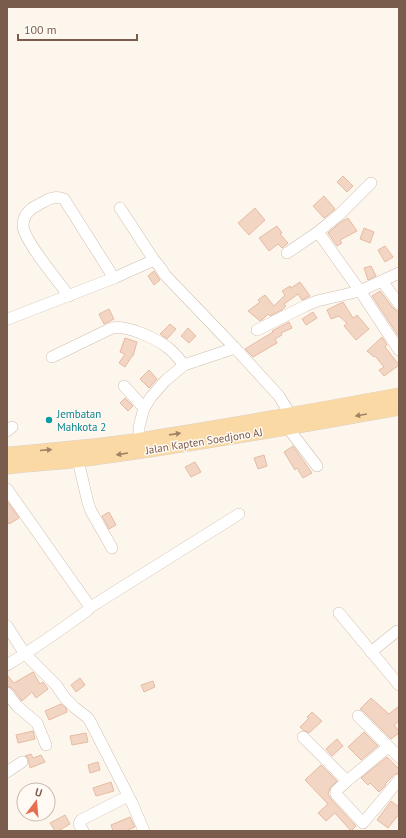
<svg xmlns="http://www.w3.org/2000/svg" width="406" height="838" font-family="'PT Sans',sans-serif">
	<style>
		.building { fill: #f3d5c3; stroke: #e6bba3 }
		.lines { fill: none; stroke-linecap: round; stroke-linejoin: round }
		.minor-casing { stroke: #d1beb0; stroke-width: 12 }
		.major-casing { stroke: #dad1cd; stroke-width: 15 }
		.minor { stroke: #fff; stroke-width: 11 }
		.major { stroke: #fbd9a5; stroke-width: 14 }
		.oneway { fill: #a18267 }
		.culture-dot { fill: #0f9aa8; stroke: #fffaf3; stroke-width: 1.5 }
		.labels { text-anchor: middle; dominant-baseline: central; stroke-width: 3; stroke-linejoin: round; paint-order: stroke }
		.culture-label { font-size: 11px; fill: #0d838f; stroke: #fffaf3; text-anchor: start }
		.street-label { font-size: 11px; fill: #7a5c4d; stroke: #fffaf3 }
	</style>
	<rect width="100%" height="100%" fill="#fdf6ec"/>
	<g class="building">
		<polygon points="343,176 353,186 347,192 337,182"/>
		<polygon points="324,196 335,209 324,218 313,206"/>
		<polygon points="255,208 265,220 249,235 238,223"/>
		<polygon points="348,218 357,231 340,240 342,243 337,246 328,233 341,222"/>
		<polygon points="277,226 282,233 280,234 288,243 282,248 278,244 269,251 259,238"/>
		<polygon points="364,228 374,232 370,243 360,239"/>
		<polygon points="385,246 393,257 385,262 378,250"/>
		<polygon points="371,266 376,276 368,280 364,268"/>
		<polygon points="154,271 160,280 154,285 148,276"/>
		<polygon points="300,282 310,296 302,300 298,294 284,304 286,306 282,310 270,316 268,314 263,319 260,321 248,311 260,302 258,300 265,295 274,306 285,295 282,291 290,286 291,288"/>
		<polygon points="380,291 393,308 397,311 399,314 399,337 372,296"/>
		<polygon points="343,302 353,318 357,315 369,329 356,340 344,326 347,323 339,316 331,319 327,310"/>
		<polygon points="109,309 114,319 104,324 99,314"/>
		<polygon points="313,312 317,318 306,325 302,319"/>
		<polygon points="289,322 292,328 281,333 282,335 275,339 277,343 253,357 245,349 273,332 272,331"/>
		<polygon points="170,324 176,329 167,339 160,334"/>
		<polygon points="188,328 196,336 189,343 181,336"/>
		<polygon points="382,337 387,345 385,347 399,365 384,376 379,370 384,367 375,356 374,357 367,351"/>
		<polygon points="125,338 137,342 133,356 132,356 125,367 119,363 125,354 120,352"/>
		<polygon points="149,370 157,379 149,388 140,379"/>
		<polygon points="125,398 133,406 128,411 120,403"/>
		<polygon points="293,446 312,473 303,478 297,468 295,470 284,452"/>
		<polygon points="264,455 267,466 258,469 254,458"/>
		<polygon points="195,462 201,472 191,477 185,467"/>
		<polygon points="7,501 19,518 9,524 7,520"/>
		<polygon points="109,512 116,525 109,529 102,516"/>
		<polygon points="33,672 40,684 43,682 48,689 36,698 32,692 22,701 13,689 10,687 7,686 7,675 14,683"/>
		<polygon points="80,678 85,685 76,692 71,685"/>
		<polygon points="153,681 155,687 144,692 141,685"/>
		<polygon points="371,698 389,714 399,706 399,721 394,725 399,731 399,733 391,739 363,711 360,709"/>
		<polygon points="61,704 66,708 67,712 49,720 45,711"/>
		<polygon points="312,712 322,721 309,733 303,730 300,727 309,718 307,717"/>
		<polygon points="33,731 35,739 18,743 16,735"/>
		<polygon points="364,732 378,746 361,760 348,747"/>
		<polygon points="86,733 88,742 72,745 70,736"/>
		<polygon points="337,739 343,746 332,756 326,749"/>
		<polygon points="31,754 33,758 41,755 45,762 30,768 28,758 25,756"/>
		<polygon points="387,757 399,769 399,773 395,774 385,784 386,785 379,792 370,783 368,785 361,778"/>
		<polygon points="98,762 100,770 90,773 88,765"/>
		<polygon points="321,765 337,781 330,788 328,794 331,799 356,826 351,831 335,813 326,821 318,813 328,804 305,780"/>
		<polygon points="111,782 114,791 96,796 93,788"/>
		<polygon points="391,801 399,807 399,814 388,828 377,820"/>
		<polygon points="65,815 70,824 58,831 55,831 50,823"/>
		<polygon points="130,817 135,827 125,831 113,831 111,825"/>
	</g>
	<g class="lines">
		<defs>
			<g id="minor">
				<polyline points="120,208 154,260 160,267 165,275 235,348 279,396 290,414"/>
				<polyline points="318,232 360,291 399,350"/>
				<polyline points="287,253 318,232 340,214 371,183"/>
				<polyline points="382,281 399,304"/>
				<path d="M69 296C59 282 24 241 23 226 23 215 29 209 38 205 47 200 54 195 64 199L114 278"/>
				<polyline points="8,319 114,278 154,260"/>
				<polyline points="257,330 305,306 317,301 360,291 399,273"/>
				<path d="M52 357 112 328C127 325 155 338 167 347 174 352 179 359 184 365"/>
				<polyline points="124,386 144,408"/>
				<polyline points="288,428 317,466"/>
				<polyline points="7,431 12,427"/>
				<polyline points="139,440 139,427 144,408 151,397 165,381 184,365 235,348"/>
				<polyline points="78,460 88,503 91,511 112,548"/>
				<path d="M7 489 64 570 88 604 89 607 88 610C62 629 35 648 7 665"/>
				<polyline points="89,608 239,514"/>
				<polyline points="339,613 399,685"/>
				<polyline points="7,626 25,654 56,685 65,698 74,707 88,718 92,725 132,803 144,831"/>
				<polyline points="371,652 397,631"/>
				<polyline points="7,693 17,706 37,723 46,745"/>
				<polyline points="358,716 399,757"/>
				<polyline points="303,737 347,781 388,747"/>
				<polyline points="7,772 22,762"/>
				<polyline points="347,781 336,791 336,794 363,823 399,780"/>
				<polyline points="83,831 79,824 81,820 128,796"/>
			</g>
			<g id="major">
				<path d="M7 454C51 450 96 447 139 440 226 426 313 411 399 395"/>
				<path d="M7 467C31 464 55 463 79 460 186 446 293 427 399 408"/>
			</g>
		</defs>
		<use href="#minor" class="minor-casing"/>
		<use href="#major" class="major-casing"/>
		<use href="#minor" class="minor"/>
		<use href="#major" class="major"/>
	</g>
	<defs><path id="oneway-solid" d="M-6-.8H1V-3.2L6.5 0L1 3.2V.8H-6Z"/></defs>
	<g class="oneway">
		<use href="#oneway-solid" transform="translate(361 415) rotate(170)"/>
		<use href="#oneway-solid" transform="translate(175 434) rotate(-8)"/>
		<use href="#oneway-solid" transform="translate(46 450) rotate(-5)"/>
		<use href="#oneway-solid" transform="translate(122 454) rotate(171)"/>
	</g>
	<circle class="culture-dot" cx="49" cy="420" r="4"/>
	<g class="labels">
		<g class="culture-label">
			<text x="57" y="414">Jembatan<tspan x="57" dy="13">Mahkota 2</tspan></text>
		</g>
		<g class="street-label">
			<text transform="translate(204 441) rotate(-9)">Jalan Kapten Soedjono AJ</text>
		</g>
	</g>
	<rect width="406" height="838" fill="none" stroke="#7a5c4d" stroke-width="16"/>
	<g transform="translate(36 802) rotate(16)"><circle r="19" fill="#fffaf3" stroke="#cabbb1"/>
	<path d="M0-3L7 15L0 10L-7 15Z" fill="#e76f51"/>
	<text y="-6" font-size="11" font-weight="bold" text-anchor="middle" fill="#7a5c4d">U</text>
	</g>
	<path d="M18 34v6h119v-6" fill="none" stroke="#7a5c4d" stroke-width="2"/>
	<text x="24" y="34" font-size="12" fill="#7a5c4d" stroke="#fffaf3" stroke-width="3" paint-order="stroke">100 m</text>
</svg>
